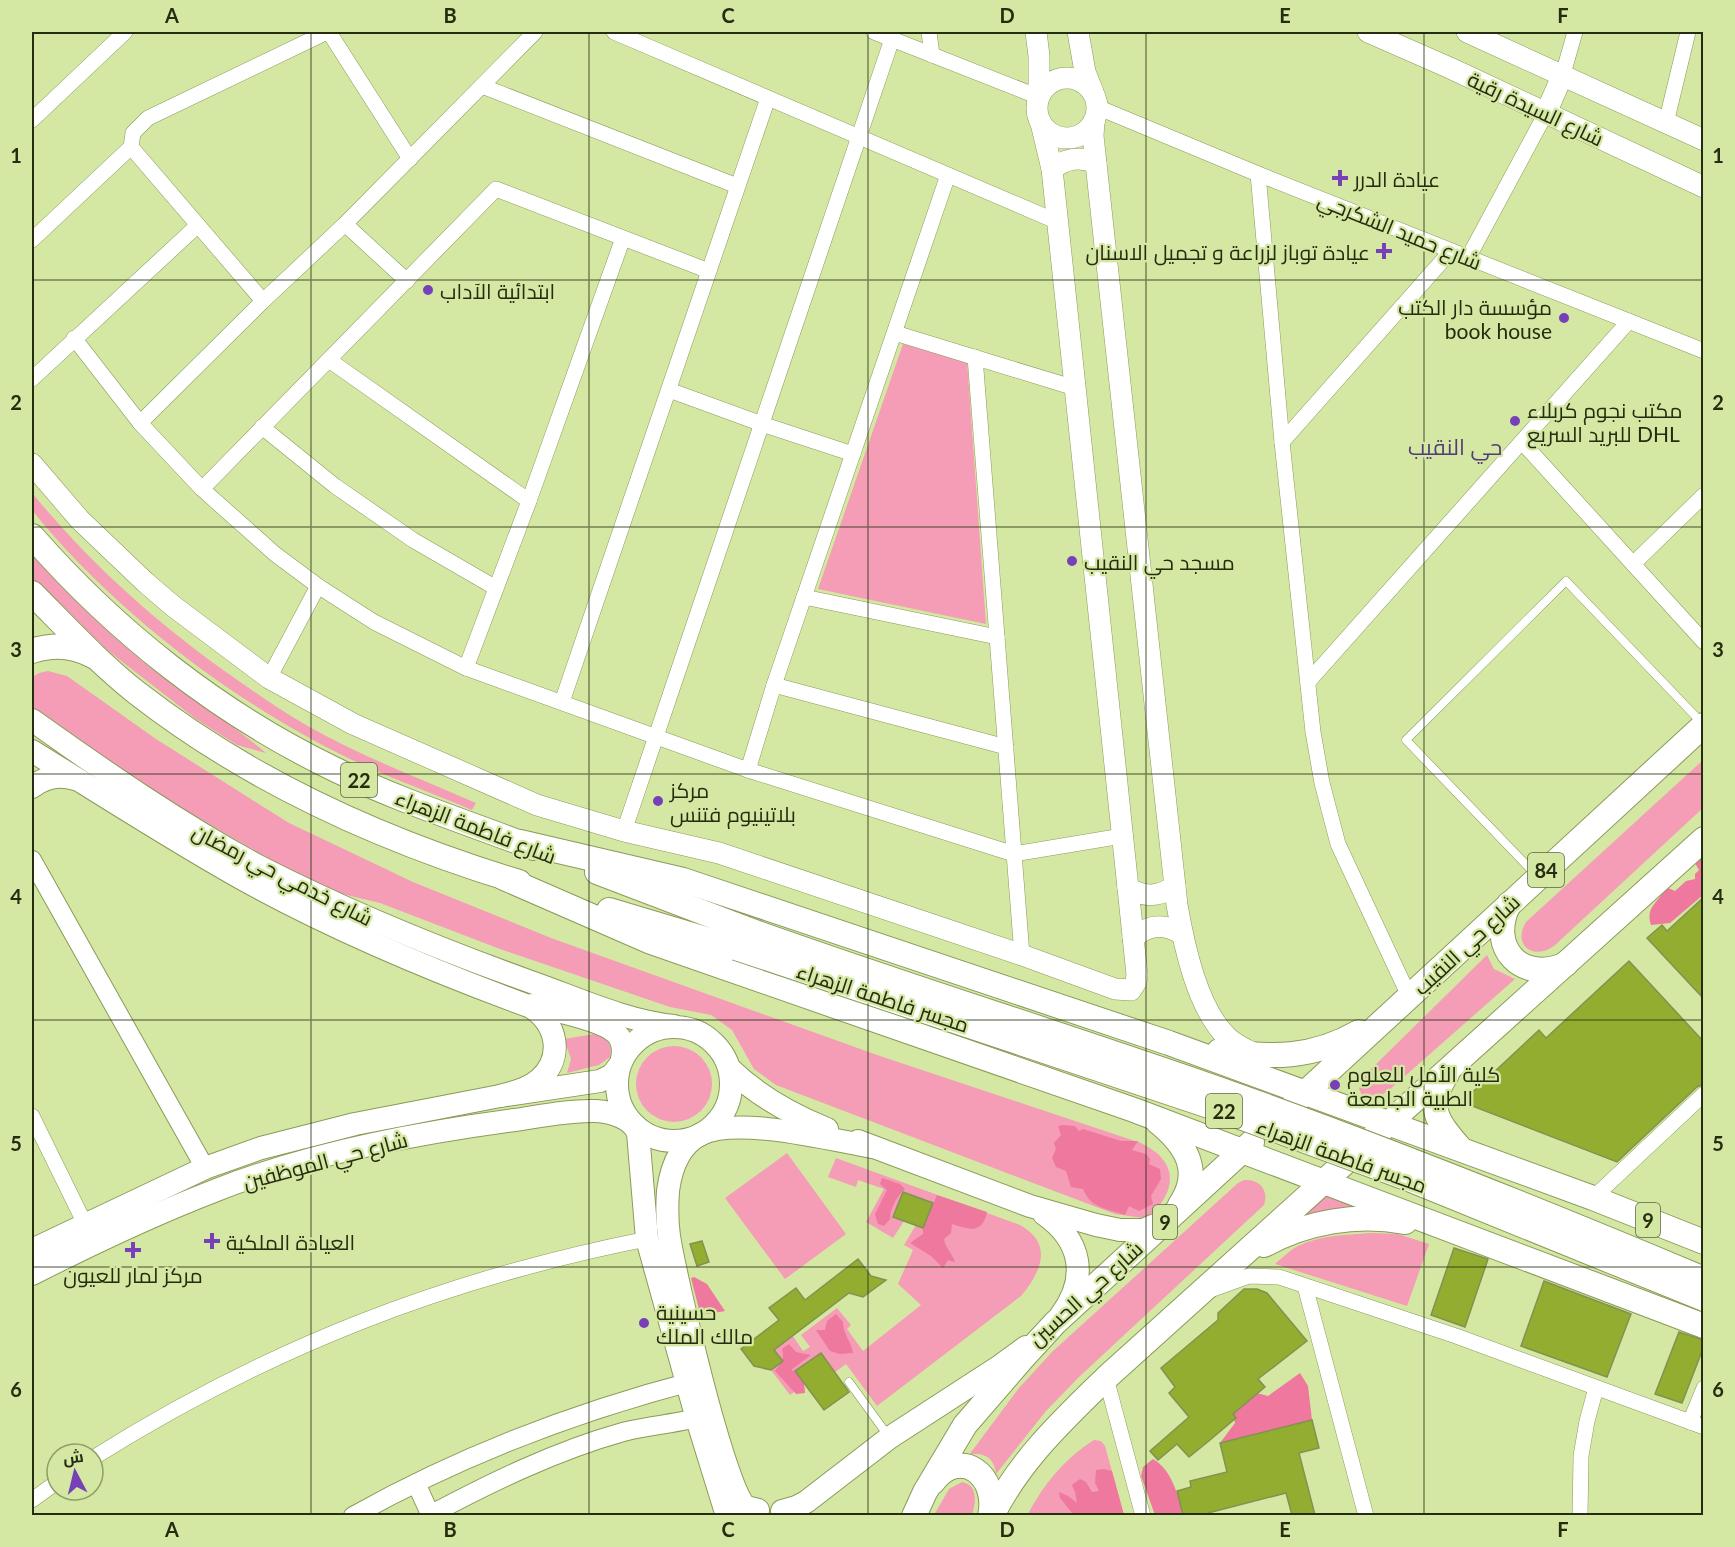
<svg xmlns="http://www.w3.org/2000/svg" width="1735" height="1547" font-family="Lato,Cairo,sans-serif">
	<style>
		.green { fill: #f59cb6 }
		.forest { fill: #ee789e }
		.building { fill: #92ad30; stroke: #819251; stroke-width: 1.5 }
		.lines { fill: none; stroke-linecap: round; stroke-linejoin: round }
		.service-casing { stroke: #899b59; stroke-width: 9 }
		.minor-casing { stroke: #899b59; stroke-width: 16 }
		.tertiary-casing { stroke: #899b59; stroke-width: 20 }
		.secondary-casing { stroke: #899b59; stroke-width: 22 }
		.primary-casing { stroke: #899b59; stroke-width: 24 }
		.trunk-casing { stroke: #899b59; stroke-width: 26 }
		.service { stroke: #fff; stroke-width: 8 }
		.minor { stroke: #fff; stroke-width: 15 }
		.tertiary { stroke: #fff; stroke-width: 18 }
		.secondary { stroke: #fff; stroke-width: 21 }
		.primary { stroke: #fff; stroke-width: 22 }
		.trunk { stroke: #fff; stroke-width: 24 }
		.trunk-bridge-casing { stroke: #899b59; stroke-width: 26; stroke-linecap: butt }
		.trunk-bridge { stroke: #fff; stroke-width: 24 }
		.grid { fill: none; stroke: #252c10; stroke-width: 1.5; stroke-opacity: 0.55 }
		.poi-dot { fill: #7740b7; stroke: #d5e8a3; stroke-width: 2 }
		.labels { text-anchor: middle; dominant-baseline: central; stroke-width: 4.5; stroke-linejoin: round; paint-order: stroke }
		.shield { fill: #d5e8a3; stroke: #5a643c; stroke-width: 1.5 }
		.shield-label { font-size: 20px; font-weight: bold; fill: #252c10 }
		.street-label { font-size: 21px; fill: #252c10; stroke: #d5e8a3 }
		.poi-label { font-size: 21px; fill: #252c10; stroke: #d5e8a3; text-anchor: start }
		.neighbourhood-label { font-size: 22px; fill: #533b77; stroke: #d5e8a3 }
		.neatline { fill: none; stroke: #252c10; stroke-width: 2 }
		.grid-label { font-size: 20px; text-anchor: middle; font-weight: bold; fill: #252c10 }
	</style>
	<rect width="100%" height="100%" fill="#d5e8a3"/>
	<g class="green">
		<polygon points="903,344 967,361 986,624 818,589"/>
		<path d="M32 493C89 562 153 620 226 672 252 690 278 709 306 725 360 756 419 778 476 803L472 810C432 793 390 778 350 759 234 703 112 610 32 510Z"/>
		<path d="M32 555C67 595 107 632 148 666 186 697 229 721 266 753L237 745 196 719 111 653 43 592 32 578Z"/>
		<path d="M48 671 67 676 156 739 289 823 413 882 551 938 880 1056 1141 1143C1150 1148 1159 1153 1164 1161 1179 1181 1163 1209 1143 1218L1115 1214 1078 1200 776 1085 754 1069 732 1030 711 1015 670 1007 500 949 380 903 334 892 275 862 164 798 42 716 32 707V677L39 673Z"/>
		<path d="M1703 760V808L1554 946C1533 961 1512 945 1526 922Z"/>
		<polygon points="1487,955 1494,969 1515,979 1388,1091 1376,1098 1367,1099 1362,1095 1359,1089 1365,1075"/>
		<path d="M594 1034C606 1037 613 1044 610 1057L599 1065 567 1073 571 1059 564 1039Z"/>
		<circle cx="674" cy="1084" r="38"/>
		<polygon points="787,1153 846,1234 785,1279 725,1198"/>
		<path d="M836 1158 1020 1225C1054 1244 1041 1272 1021 1296L877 1406 846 1364 835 1372 821 1353 796 1371 805 1384 790 1395 771 1370 782 1361 774 1350 793 1336 803 1351 810 1347 801 1335 837 1308 851 1325 847 1329 863 1351 921 1305 898 1284 913 1250 904 1245 916 1225 923 1227 932 1203 903 1192 893 1217 904 1221 893 1238 866 1222 884 1189 858 1180 856 1187 828 1177Z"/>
		<path d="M1244 1180C1260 1179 1269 1190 1264 1205L1079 1377 1046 1411 996 1474C995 1459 984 1451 969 1455L1019 1388 1052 1352 1238 1183Z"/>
		<polygon points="1327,1195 1364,1211 1294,1225"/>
		<path d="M1371 1233 1398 1234 1429 1244 1407 1306 1275 1264C1281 1259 1287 1253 1293 1249 1315 1235 1346 1235 1371 1233Z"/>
		<path d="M1094 1440 1101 1441 1105 1446 1124 1515 1027 1516C1042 1486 1065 1458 1094 1440Z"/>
		<path d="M962 1482C978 1485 976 1502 972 1515H934L949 1489Z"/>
	</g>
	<g class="forest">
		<path d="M1700 859H1703V895L1670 923 1651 925C1645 906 1659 903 1666 887L1675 891 1686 881 1695 879V874L1699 870 1695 863Z"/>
		<path d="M1063 1125 1075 1126 1079 1131 1083 1129 1121 1141H1138L1132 1150 1146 1154 1150 1159 1149 1164 1160 1169 1161 1179 1151 1196 1153 1204 1139 1211 1129 1206 1125 1215C1107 1208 1091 1209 1083 1189L1071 1187 1066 1171 1056 1167 1052 1158 1056 1149 1054 1143 1061 1135 1058 1126Z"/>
		<path d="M882 1178 900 1184 905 1189C897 1196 890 1208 890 1219L884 1226 878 1224 875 1214 887 1190 880 1184Z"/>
		<path d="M937 1195 987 1212C982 1235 969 1229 952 1224L951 1233 944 1239C945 1248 952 1253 955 1262L948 1260 943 1268 931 1256 910 1243 923 1234V1228Z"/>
		<polygon points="694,1277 707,1284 725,1311 708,1314 700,1313 691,1278"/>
		<path d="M836 1314 843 1322C843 1335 851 1340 853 1353L840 1354 830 1351 816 1330H825L827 1321Z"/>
		<path d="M789 1344 796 1352 811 1355 791 1370C801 1373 805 1383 805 1393L796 1394 775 1371C781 1363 785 1359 782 1349Z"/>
		<polygon points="1300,1373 1308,1386 1312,1420 1220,1443 1235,1423 1233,1414 1248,1401 1253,1392 1268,1396"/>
		<path d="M1153 1459C1172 1470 1178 1495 1183 1515H1155L1141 1476 1143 1467Z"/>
		<polygon points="1104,1469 1112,1471 1124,1515 1057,1515 1056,1513 1066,1515 1073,1514 1060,1498 1059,1492 1068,1496 1077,1503 1075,1492 1072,1485 1080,1479 1086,1482 1092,1492 1099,1491 1095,1483 1096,1470"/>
	</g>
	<g class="building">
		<polygon points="1704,897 1704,999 1647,938 1662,925 1667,931"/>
		<polygon points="1629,961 1704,1042 1704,1084 1697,1087 1617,1162 1462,1102 1539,1030 1546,1038"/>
		<polygon points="903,1192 933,1203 923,1228 893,1217"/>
		<polygon points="702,1241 709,1262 697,1266 690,1244"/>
		<polygon points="1454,1248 1488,1259 1465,1327 1431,1315"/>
		<polygon points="858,1259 871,1276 886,1280 863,1297 849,1293 774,1350 783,1361 771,1370 754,1366 741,1349 779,1320 769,1308 796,1288 805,1300"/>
		<polygon points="1544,1281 1631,1314 1607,1377 1521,1346"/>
		<polygon points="1244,1289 1257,1289 1267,1293 1307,1341 1258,1379 1265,1387 1233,1414 1236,1418 1210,1440 1189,1457 1177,1444 1158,1460 1150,1451 1189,1417 1169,1393 1175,1387 1161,1368 1218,1320 1218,1313"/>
		<polygon points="1679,1332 1704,1340 1704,1346 1682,1403 1655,1394"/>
		<polygon points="821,1353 849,1392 824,1410 795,1371"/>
		<polygon points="1312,1420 1319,1448 1299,1453 1315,1515 1292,1515 1286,1493 1208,1513 1209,1515 1183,1515 1177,1491 1191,1487 1190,1481 1227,1472 1220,1443"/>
	</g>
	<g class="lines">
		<defs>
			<g id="service">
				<polyline points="1537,876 1406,740 1566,581 1702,723"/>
				<polyline points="849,1382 889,1437"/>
			</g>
			<g id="minor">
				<polyline points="329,32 410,159"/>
				<polyline points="614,32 1058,222"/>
				<polyline points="874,32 1039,97"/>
				<polyline points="929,32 932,55"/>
				<polyline points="1563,74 1575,32"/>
				<polyline points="482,86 737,186"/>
				<polyline points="1097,107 1258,174 1704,351"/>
				<polyline points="32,120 125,32"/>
				<polyline points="1666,123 1688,32"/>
				<polyline points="131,147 263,301"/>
				<polyline points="1258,174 1282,442 1313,732 1322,783 1338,844 1409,996"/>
				<polyline points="345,224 407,281"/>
				<polyline points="32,240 131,147 133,133 148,118 327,32"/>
				<polyline points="1468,258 1546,113"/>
				<polyline points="895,333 1075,388"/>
				<polyline points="74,338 140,423 202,489 275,554 318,586 374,622 466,668 748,770 1014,854 1122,836"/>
				<polyline points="975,357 1022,955"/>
				<polyline points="329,360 529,501"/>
				<polyline points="32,379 198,225"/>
				<polyline points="669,390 762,424 853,454"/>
				<polyline points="140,423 263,301 345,224 535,32"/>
				<polyline points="262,427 335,486 413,540 496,588"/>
				<polyline points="1282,442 1451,251"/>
				<polyline points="1522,442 1704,642"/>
				<polyline points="202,489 496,189 709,271"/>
				<polyline points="1633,564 1704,495"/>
				<polyline points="804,597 997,637"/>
				<polyline points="466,668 529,501 623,238"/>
				<polyline points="269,678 318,586"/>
				<polyline points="1308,682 1629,321"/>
				<polyline points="774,685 1006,747"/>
				<polyline points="562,702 768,98"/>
				<polyline points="748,770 774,685 948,175"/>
				<polyline points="624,831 892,39"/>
				<polyline points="32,1116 85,1224"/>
				<polyline points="1593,1198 1704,1094"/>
				<polyline points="1305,1286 1366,1516"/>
				<polyline points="1213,1289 1249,1276 1279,1277 1456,1336 1704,1427"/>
				<polyline points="1106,1378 1143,1516"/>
				<polyline points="1690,1422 1704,1388"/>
				<path d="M93 1458C268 1348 445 1279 647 1239"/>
				<polyline points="32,1500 57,1482"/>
				<polyline points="1580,1516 1581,1456 1587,1421 1596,1388"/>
			</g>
			<g id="tertiary">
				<polyline points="32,860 205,1168"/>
				<polyline points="416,1483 430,1514"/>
				<path d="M353 1516C462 1455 578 1411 698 1380"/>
				<path d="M428 1516C490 1483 555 1451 623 1432 652 1424 682 1424 710 1414"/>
			</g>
			<g id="secondary">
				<polyline points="1036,32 1039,56 1039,97"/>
				<polyline points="1078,32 1085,72 1093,92"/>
				<polyline points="1368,32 1450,68 1704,187"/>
				<polyline points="1467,32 1704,140"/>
				<circle cx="1067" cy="108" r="30"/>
				<polyline points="1546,113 1563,74"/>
				<path d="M1094 121 1093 136 1177 905C1184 945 1197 1008 1227 1037 1235 1045 1245 1049 1255 1054"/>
				<path d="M1052 169C1066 158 1080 156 1096 163"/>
				<polyline points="32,464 80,520 145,582 173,606 269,678 353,724 537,805 624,831 719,853 1022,955 1115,989 1131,990 1136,982 1137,975 1128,888 1052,169 1041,123"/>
				<path d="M1128 888C1145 898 1159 897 1175 886"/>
				<path d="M1133 938C1149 924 1164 923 1182 934"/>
			</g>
			<g id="primary">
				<path d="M32 720C105 772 180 824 260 867 348 912 439 949 531 982 577 998 625 1021 674 1026"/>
				<path d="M32 751C100 793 168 837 239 877 332 929 430 970 531 1007 557 1024 564 1056 540 1079 529 1089 514 1092 500 1096"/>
				<path d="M32 787C45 777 59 774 75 779"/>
				<path d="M532 1005C552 1010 602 1019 616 1033 623 1040 624 1049 622 1059"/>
				<circle cx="674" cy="1084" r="57"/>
				<path d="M730 1069C758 1096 790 1114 827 1129"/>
				<polyline points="858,1141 1030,1206 1096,1225 1120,1230 1143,1230 1164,1221"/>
				<path d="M1044 1214C1081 1240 1089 1277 1061 1315"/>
				<polyline points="32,1250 205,1168 261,1148 355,1124 500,1096 600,1081 612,1075 619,1066"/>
				<path d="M32 1274C91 1244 152 1215 214 1191 307 1154 416 1133 515 1120 541 1116 570 1110 596 1111 612 1112 632 1118 638 1133L647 1239 697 1419 727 1516"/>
				<path d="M758 1510 746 1507C724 1489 675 1275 669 1236 667 1222 667 1206 668 1191 671 1168 679 1145 701 1134 738 1116 832 1140 872 1147"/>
				<polyline points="782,1511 796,1507 806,1502 889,1438 1000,1366 1026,1347"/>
			</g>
			<g id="trunk">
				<path d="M32 536C115 631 217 712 332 768 397 800 466 822 534 848"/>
				<path d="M32 593C66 627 99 663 137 693 250 781 383 841 519 882"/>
				<path d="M32 651C53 644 73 645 93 656"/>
				<polyline points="520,842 683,880 1169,1043 1593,1198 1704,1242"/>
				<polyline points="597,872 744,928"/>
				<polyline points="504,878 651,942 1134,1110 1704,1326"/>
				<path d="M1509 904C1487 948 1522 984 1566 964"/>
				<polyline points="609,910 736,948"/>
				<path d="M1219 1051C1271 1058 1312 1059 1359 1032"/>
				<path d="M1447 1074C1425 1107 1437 1121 1460 1148"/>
				<polyline points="1295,1102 1704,725"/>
				<path d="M1158 1122C1186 1145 1203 1171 1180 1205"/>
				<path d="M1264 1245C1307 1222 1356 1213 1405 1222"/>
				<path d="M933 1482C960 1446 999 1475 990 1516"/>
				<polyline points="914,1516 925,1492 965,1425 1022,1359 1055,1323 1252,1142"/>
				<path d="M992 1516C1019 1461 1063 1420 1106 1378L1704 839"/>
			</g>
		</defs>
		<use href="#service" class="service-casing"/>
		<use href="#minor" class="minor-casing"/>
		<use href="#tertiary" class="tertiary-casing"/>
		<use href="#secondary" class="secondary-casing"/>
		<use href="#primary" class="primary-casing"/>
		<use href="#trunk" class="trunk-casing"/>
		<use href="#service" class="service"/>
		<use href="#minor" class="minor"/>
		<use href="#tertiary" class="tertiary"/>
		<use href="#secondary" class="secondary"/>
		<use href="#primary" class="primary"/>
		<use href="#trunk" class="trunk"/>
		<defs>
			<g id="trunk-bridge">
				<path d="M744 928C905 986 1069 1036 1230 1093 1390 1150 1547 1213 1704 1279"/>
				<polyline points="736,948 1221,1110 1406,1178 1704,1299"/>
			</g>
		</defs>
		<use href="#trunk-bridge" class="trunk-bridge-casing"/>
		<use href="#trunk-bridge" class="trunk-bridge"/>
	</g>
	<path class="grid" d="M311 32V1516M589 32V1516M868 32V1516M1146 32V1516M1424 32V1516M32 280H1704M32 527H1704M32 774H1704M32 1020H1704M32 1267H1704"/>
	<g class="poi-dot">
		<path d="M1337 169h6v6h6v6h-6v6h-6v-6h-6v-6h6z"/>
		<path d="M1381 242h6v6h6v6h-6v6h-6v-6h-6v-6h6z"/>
		<circle cx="428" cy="290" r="6"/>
		<circle cx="1564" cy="318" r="6"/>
		<circle cx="1515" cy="421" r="6"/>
		<circle cx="1072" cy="561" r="6"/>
		<circle cx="658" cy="801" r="6"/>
		<circle cx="1335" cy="1085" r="6"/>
		<path d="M209 1232h6v6h6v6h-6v6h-6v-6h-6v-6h6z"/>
		<path d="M130 1241h6v6h6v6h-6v6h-6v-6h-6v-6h6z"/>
		<circle cx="644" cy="1323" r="6"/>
	</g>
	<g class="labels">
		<g class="shield">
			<rect x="341" y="763" width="36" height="34" rx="4.5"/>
			<rect x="1528" y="853" width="36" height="34" rx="4.5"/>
			<rect x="1206" y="1094" width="36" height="34" rx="4.5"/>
			<rect x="1636" y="1203" width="24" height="34" rx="4.5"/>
			<rect x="1153" y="1205" width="24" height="34" rx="4.5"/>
		</g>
		<g class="shield-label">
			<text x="359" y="780">22</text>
			<text x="1546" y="870">84</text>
			<text x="1224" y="1111">22</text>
			<text x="1648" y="1220">9</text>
			<text x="1165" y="1222">9</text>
		</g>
		<g class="street-label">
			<text transform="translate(1536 108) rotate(25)">شارع السيدة رقية</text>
			<text transform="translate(1400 230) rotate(22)">شارع حميد الشكرجي</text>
			<text transform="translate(476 826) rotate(21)">شارع فاطمة الزهراء</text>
			<text transform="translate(283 874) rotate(27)">شارع خدمي حي رمضان</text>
			<text transform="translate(1466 944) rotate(-43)">شارع حي النقيب</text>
			<text transform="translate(883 997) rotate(18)">مجسر فاطمة الزهراء</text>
			<text transform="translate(1342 1155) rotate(20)">مجسر فاطمة الزهراء</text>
			<text transform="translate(325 1160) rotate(-15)">شارع حي الموظفين</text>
			<text transform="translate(1085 1293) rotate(-42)">شارع حي الحسين</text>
		</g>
		<g class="poi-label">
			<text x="1354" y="178">عيادة الدرر</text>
			<text x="1370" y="251" text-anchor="end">عيادة توباز لزراعة و تجميل الاسنان</text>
			<text x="440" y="290">ابتدائية الآداب</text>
			<text x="1552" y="306" text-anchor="end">مؤسسة دار الكتب<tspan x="1552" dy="24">book house</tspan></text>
			<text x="1527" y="409">مكتب نجوم كربلاء<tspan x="1527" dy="24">للبريد السريع DHL</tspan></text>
			<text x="1084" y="561">مسجد حي النقيب</text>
			<text x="670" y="789">مركز<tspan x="670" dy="24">بلاتينيوم فتنس</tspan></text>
			<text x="1347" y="1073">كلية الأمل للعلوم<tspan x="1347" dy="24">الطبية الجامعة</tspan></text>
			<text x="226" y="1241">العيادة الملكية</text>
			<text x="133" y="1274" text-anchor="middle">مركز لمار للعيون</text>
			<text x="656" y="1311">حسينية<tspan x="656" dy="24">مالك الملك</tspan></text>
		</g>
		<g class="neighbourhood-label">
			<text x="1455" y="446">حي النقيب</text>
		</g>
	</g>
	<rect width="1735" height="1547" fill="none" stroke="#d5e8a3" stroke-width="66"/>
	<g transform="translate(75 1472) rotate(353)"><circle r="28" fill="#d5e8a3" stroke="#8f9d68" stroke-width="1.5"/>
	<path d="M0-4.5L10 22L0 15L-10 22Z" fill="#7740b7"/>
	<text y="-9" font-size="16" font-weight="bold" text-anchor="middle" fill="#252c10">ش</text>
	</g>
	<rect x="33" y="33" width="1669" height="1481" class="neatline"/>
	<g class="grid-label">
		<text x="172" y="23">A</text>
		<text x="450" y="23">B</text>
		<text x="728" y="23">C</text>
		<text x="1007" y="23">D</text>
		<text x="1285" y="23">E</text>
		<text x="1563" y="23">F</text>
		<text x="16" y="163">1</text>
		<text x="1718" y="163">1</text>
		<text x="16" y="410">2</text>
		<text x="1718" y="410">2</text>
		<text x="16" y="657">3</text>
		<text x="1718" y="657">3</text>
		<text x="16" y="904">4</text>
		<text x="1718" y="904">4</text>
		<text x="16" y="1151">5</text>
		<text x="1718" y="1151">5</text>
		<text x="16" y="1397">6</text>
		<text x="1718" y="1397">6</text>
		<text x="172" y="1537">A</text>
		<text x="450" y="1537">B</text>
		<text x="728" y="1537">C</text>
		<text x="1007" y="1537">D</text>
		<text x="1285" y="1537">E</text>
		<text x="1563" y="1537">F</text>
	</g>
</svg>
